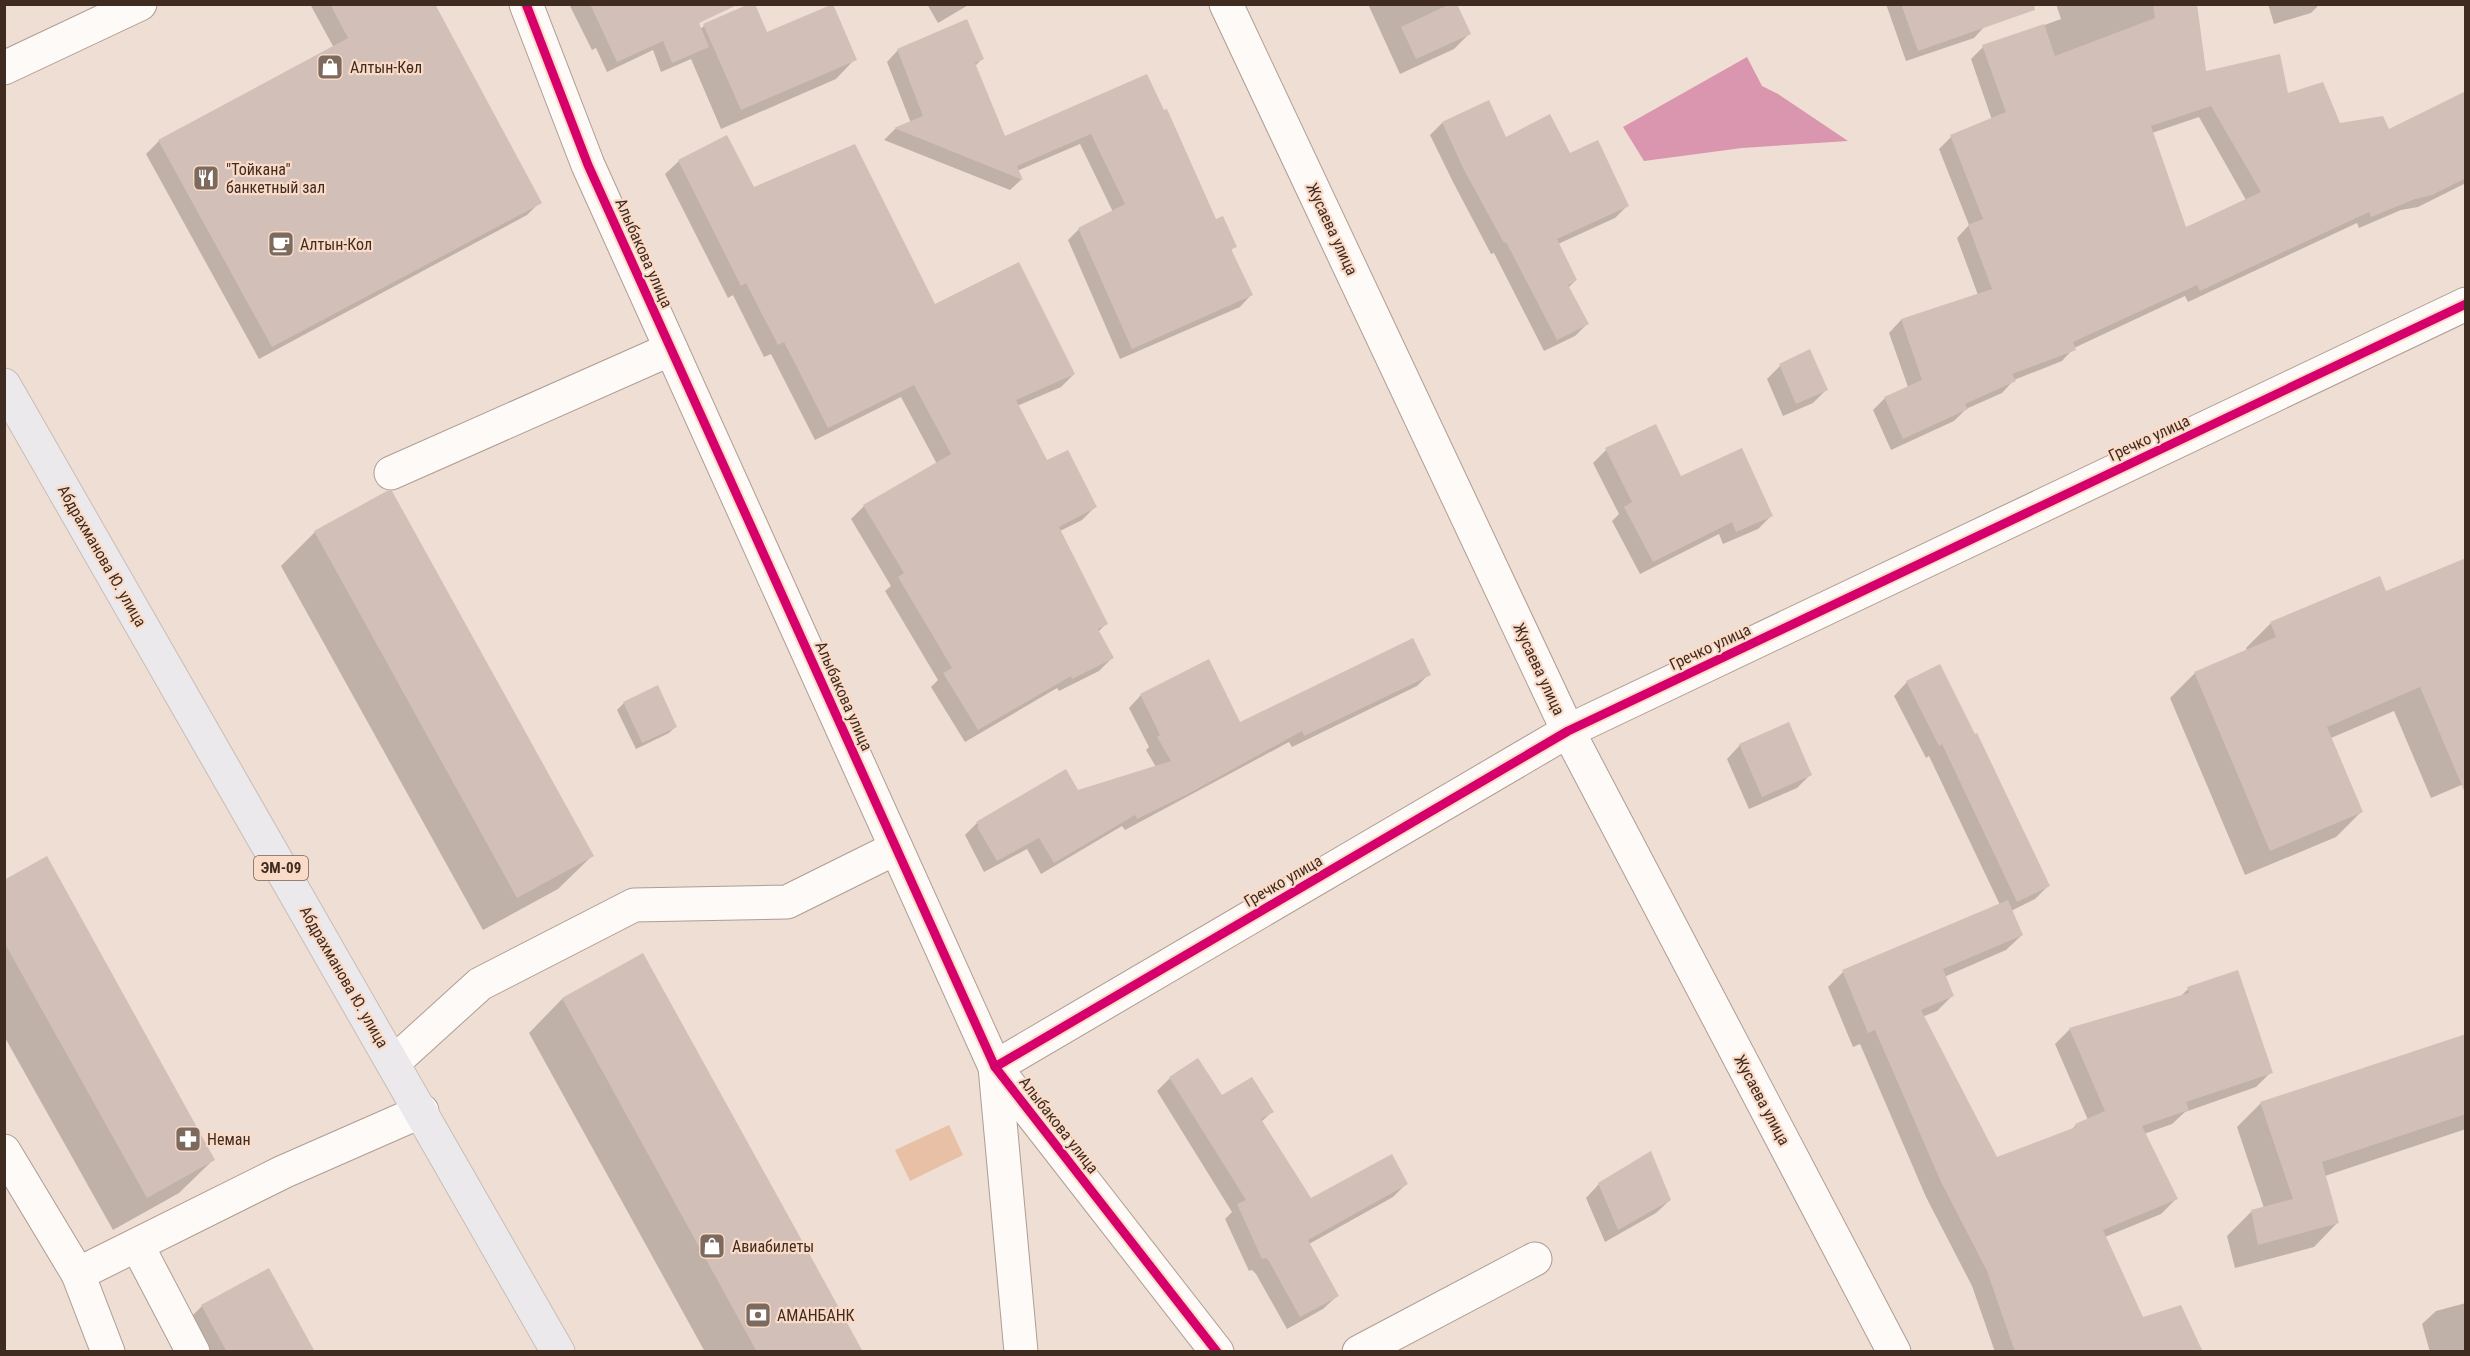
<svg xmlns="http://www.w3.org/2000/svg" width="2470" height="1356" font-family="'Roboto Condensed',sans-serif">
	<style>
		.green { fill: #e8c0a6 }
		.water { fill: #d996ae }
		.shadow { fill: #0003; fill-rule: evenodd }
		.building { fill: #d2bfb8; fill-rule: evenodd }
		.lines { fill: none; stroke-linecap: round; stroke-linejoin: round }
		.minor-casing { stroke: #ae9d93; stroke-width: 35 }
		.highway-casing { stroke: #c8bdb6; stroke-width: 35 }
		.minor { stroke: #fdfaf8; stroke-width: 33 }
		.highway { stroke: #ece9ed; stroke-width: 33 }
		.cycleway-casing { stroke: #fadbc8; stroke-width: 13 }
		.cycleway { stroke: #d6006c; stroke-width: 9 }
		.labels { text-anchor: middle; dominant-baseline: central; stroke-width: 4.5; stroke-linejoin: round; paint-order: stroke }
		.shield { fill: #fadbc8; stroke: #776052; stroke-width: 1.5 }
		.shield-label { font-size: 15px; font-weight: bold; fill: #3f2b1f }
		.poi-label { font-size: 16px; fill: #3f2b1f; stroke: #fadbc8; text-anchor: start }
		.street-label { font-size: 16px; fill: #3f2b1f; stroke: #fadbc8 }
	</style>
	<rect width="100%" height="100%" fill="#efded3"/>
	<polygon class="green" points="949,1125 963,1155 910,1181 895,1150"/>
	<polygon class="water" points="1747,57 1762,86 1778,94 1848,141 1742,148 1644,161 1623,127"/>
	<g class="shadow">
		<polygon points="310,4 433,4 540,202 527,215 259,359 146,154 159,141 334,48"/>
		<polygon points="569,4 691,4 700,29 704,26 767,34 855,59 836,79 721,129 691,59 661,72 653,50 607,72 596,48 592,50"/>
		<polygon points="927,4 970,4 938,23"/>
		<polygon points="1368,4 1456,4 1469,34 1454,49 1400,74"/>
		<polygon points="1886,4 1978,4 1985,26 1974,38 1906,61"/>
		<path d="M2056 4H2195L2205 73 2287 95 2339 125 2389 131 2466 92V183L2418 207 2401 210 2359 228 2357 223 2188 302 2185 296 2074 348 2062 361 2014 380 2002 393 1966 409 1954 421 1891 450 1873 410 1885 398 1908 387 1889 333 1901 320 1978 295 1957 238 1969 225 1939 149 1951 137 1992 120 1971 59 1983 47 2061 19ZM2199 117 2246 200 2185 229 2152 133Z"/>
		<polygon points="2268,4 2320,4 2311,13 2274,24"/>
		<polygon points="898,50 983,58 975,66 1004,138 1146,76 1215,221 1235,246 1230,251 1251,295 1240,307 1120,359 1068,240 1079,229 1113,212 1080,144 1017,171 1021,180 1010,190 884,140 895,129 911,123 887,62"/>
		<polygon points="1442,123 1569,155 1627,206 1615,218 1558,244 1576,280 1568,288 1587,324 1575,336 1544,351 1494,253 1491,254 1453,182 1430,135"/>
		<polygon points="726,137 753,189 934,306 1074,374 1061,387 1017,406 1047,462 1095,507 1082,520 1060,531 1106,624 1098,632 1112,658 1099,671 1059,691 1057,688 965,742 931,687 938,680 885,591 891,586 851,519 864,506 937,464 901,397 815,440 771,354 764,357 733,295 728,298 665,174 679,161"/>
		<polygon points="1780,366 1826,390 1813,403 1783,416 1767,379"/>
		<polygon points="1606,450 1680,478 1772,515 1758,529 1723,544 1719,534 1640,574 1612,521 1619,514 1593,463"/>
		<polygon points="315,532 592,856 558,889 483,930 281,566"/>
		<polygon points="2379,578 2466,783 2431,798 2394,711 2331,738 2361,812 2336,837 2245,875 2170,698 2195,673 2247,651 2246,648 2271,623"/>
		<polygon points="1429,674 1417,686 1292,747 1289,742 1125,830 1122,826 1041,874 1027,849 984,872 965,835 977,823 1156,767 1146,750 1149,747 1129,708 1141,695 1240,724"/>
		<polygon points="1907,682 2048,886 2035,899 2011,911 2022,935 2006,950 1944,977 1952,996 1937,1011 1922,1017 1997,1159 2070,1131 2076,1125 2088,1120 2055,1044 2070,1029 2180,997 2188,989 2271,1072 2256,1087 2185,1112 2172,1124 2144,1134 2176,1199 2161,1214 2105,1237 2142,1319 2201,1352 1995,1352 1972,1286 1926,1197 1860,1044 1853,1047 1828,987 1843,972 2000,905 1929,756 1926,758 1894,696"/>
		<polygon points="624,703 675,727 669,733 636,749 617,710"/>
		<polygon points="1740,745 1810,775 1797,788 1749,809 1727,759"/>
		<polygon points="4,882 213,1160 179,1193 113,1230 4,1036"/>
		<polygon points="643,955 862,1352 705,1352 529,1033 562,999"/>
		<polygon points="2466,1036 2466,1129 2325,1176 2338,1222 2314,1247 2235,1268 2227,1236 2251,1212 2264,1208 2237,1127 2261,1103"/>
		<polygon points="1170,1078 1222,1097 1272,1112 1261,1122 1310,1200 1406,1184 1393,1197 1309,1244 1337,1296 1323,1309 1287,1329 1256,1274 1252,1270 1249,1271 1225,1219 1232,1212 1157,1091"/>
		<polygon points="1599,1184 1670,1200 1656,1213 1605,1242 1586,1198"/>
		<polygon points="2466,1303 2466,1352 2430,1352 2422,1324 2436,1311"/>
		<polygon points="202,1306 314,1352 174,1352 168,1340"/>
	</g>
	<g class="building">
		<polygon points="330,4 435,4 542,203 272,347 158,140 348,38"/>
		<polygon points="590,4 739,4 699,23 709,47 672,63 663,41 617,62"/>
		<polygon points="749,4 755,4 767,32 833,4 857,60 741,110 703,24"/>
		<polygon points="1450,4 1457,4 1471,34 1416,59 1401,27"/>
		<polygon points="1901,4 2034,4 2035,10 1918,51"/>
		<path d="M2153 4H2197L2206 71 2280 54 2288 93 2323 82 2340 123 2383 116 2389 129 2466 91V178L2432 195 2415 199 2371 217 2369 212 2200 291 2197 285 2073 342 2076 350 2012 374 2016 381 1965 404 1968 409 1903 439 1884 397 1922 380 1901 319 1992 289 1968 225 1983 219 1950 135 2006 112 1982 45 2044 24 2055 56 2155 18ZM2211 106 2261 192 2186 227 2151 126Z"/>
		<polygon points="967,19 984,59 975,63 1005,136 1147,74 1164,110 1167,109 1216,219 1223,216 1237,247 1231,249 1253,295 1132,349 1078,228 1125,204 1091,134 1017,166 1023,180 894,128 923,116 897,49"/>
		<polygon points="1489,100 1506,137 1550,114 1570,153 1598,140 1629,206 1557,239 1577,280 1568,285 1589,324 1557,340 1506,242 1504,243 1464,170 1442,122"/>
		<polygon points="727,135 754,187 855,144 935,304 1019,262 1075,374 1016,400 1047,460 1068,450 1097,507 1059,527 1108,624 1098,629 1114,658 1072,679 1071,676 978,730 943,673 952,668 898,577 904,573 863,505 951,454 914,385 828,428 784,342 778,345 746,283 741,286 678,160"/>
		<polygon points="1810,349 1828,390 1796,404 1779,364"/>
		<polygon points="1656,424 1681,476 1742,448 1773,516 1736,532 1732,522 1653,562 1624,507 1632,502 1605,448"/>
		<polygon points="387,491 392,491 594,856 517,898 314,531"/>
		<polygon points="2466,558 2466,795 2420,687 2327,727 2363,812 2270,851 2194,672 2276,637 2270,622 2380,576 2386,591"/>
		<polygon points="1413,638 1431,675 1304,736 1302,731 1188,794 1137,819 1135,815 1054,863 1039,838 997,861 977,827 979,826 976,822 1066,769 1078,790 1171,761 1157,737 1160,735 1140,694 1209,659 1240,722"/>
		<polygon points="1940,664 1975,734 1977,733 2050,886 2017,902 1942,744 1939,746 1906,681"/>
		<polygon points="658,685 677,727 642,743 623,702"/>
		<polygon points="1789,722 1812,775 1762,797 1739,744"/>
		<polygon points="47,856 215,1160 147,1198 4,942 4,880"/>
		<polygon points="2008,900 2023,935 1943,969 1954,996 1921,1010 1997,1157 2076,1127 2075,1124 2105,1111 2069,1028 2189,993 2187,987 2238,970 2273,1073 2186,1102 2189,1110 2142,1126 2178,1199 2103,1230 2143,1317 2181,1305 2203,1352 2015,1352 1987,1271 1941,1182 1875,1030 1868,1033 1842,970"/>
		<polygon points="643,953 816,1266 863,1352 757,1352 562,998"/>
		<polygon points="2466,1034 2466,1114 2322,1162 2339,1223 2258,1245 2251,1210 2293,1199 2260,1102"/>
		<polygon points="1198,1058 1222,1095 1252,1077 1274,1112 1261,1119 1311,1198 1392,1154 1408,1184 1308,1240 1339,1296 1300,1317 1269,1261 1266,1258 1262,1259 1237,1204 1246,1200 1169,1077"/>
		<polygon points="1651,1151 1671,1200 1618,1230 1598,1183"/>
		<polygon points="269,1268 315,1352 227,1352 201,1305"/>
	</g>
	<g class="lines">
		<defs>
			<g id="minor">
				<polyline points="526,4 588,165 995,1067 1217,1352"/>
				<polyline points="1226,4 1568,731 1894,1352"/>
				<polyline points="4,68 140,4"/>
				<polyline points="391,473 671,349"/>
				<polyline points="393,1063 480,984 634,905 787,902 896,848"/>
				<polyline points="4,1151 78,1274"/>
				<polyline points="137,1245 193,1352"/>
				<polyline points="108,1352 78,1274 283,1172 422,1111"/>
				<polyline points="1021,1352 995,1067 1568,731 2466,304"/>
				<polyline points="1359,1352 1535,1259"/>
			</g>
			<polyline id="highway" points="4,385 558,1352"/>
		</defs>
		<use href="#minor" class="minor-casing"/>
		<use href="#highway" class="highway-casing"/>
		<use href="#minor" class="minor"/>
		<use href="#highway" class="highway"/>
		<defs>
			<g id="cycleway">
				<polyline points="526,4 588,165 995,1067 1217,1352"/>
				<polyline points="995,1067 1568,731 2466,304"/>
			</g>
		</defs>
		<use href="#cycleway" class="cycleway-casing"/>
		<use href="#cycleway" class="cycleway"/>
	</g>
	<defs>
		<symbol id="shop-square" viewBox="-11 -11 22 22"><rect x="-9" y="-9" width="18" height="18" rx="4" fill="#7d6a5e" stroke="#fadbc8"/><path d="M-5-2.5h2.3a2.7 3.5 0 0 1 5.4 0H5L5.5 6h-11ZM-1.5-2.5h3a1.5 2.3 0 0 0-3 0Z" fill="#fff"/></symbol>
		<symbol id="restaurant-square" viewBox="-11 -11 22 22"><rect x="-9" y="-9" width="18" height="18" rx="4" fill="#7d6a5e" stroke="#fadbc8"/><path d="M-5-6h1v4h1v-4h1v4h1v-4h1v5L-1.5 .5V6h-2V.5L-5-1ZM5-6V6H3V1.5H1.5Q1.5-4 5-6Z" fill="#fff"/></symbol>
		<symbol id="cafe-square" viewBox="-11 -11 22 22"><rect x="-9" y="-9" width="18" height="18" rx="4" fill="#7d6a5e" stroke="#fadbc8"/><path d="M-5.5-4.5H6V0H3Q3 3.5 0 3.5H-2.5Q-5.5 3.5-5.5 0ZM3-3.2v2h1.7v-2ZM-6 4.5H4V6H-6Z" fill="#fff"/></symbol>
		<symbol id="pharmacy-square" viewBox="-11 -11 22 22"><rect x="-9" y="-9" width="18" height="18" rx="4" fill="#7d6a5e" stroke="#fadbc8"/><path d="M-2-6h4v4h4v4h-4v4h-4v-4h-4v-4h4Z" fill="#fff"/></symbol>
		<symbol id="bank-square" viewBox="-11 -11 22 22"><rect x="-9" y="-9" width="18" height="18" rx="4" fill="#7d6a5e" stroke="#fadbc8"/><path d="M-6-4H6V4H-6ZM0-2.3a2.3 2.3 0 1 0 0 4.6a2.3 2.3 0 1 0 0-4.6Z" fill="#fff"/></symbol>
	</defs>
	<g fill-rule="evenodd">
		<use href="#shop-square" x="315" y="52" width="30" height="30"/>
		<use href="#restaurant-square" x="191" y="163" width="30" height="30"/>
		<use href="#cafe-square" x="266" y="229" width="30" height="30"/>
		<use href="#pharmacy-square" x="173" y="1124" width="30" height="30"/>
		<use href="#shop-square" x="697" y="1231" width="30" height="30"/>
		<use href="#bank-square" x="743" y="1300" width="30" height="30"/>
	</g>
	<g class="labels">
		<rect class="shield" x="254" y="856" width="54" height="24" rx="4.5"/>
		<g class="shield-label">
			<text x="281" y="868">ЭМ-09</text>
		</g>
		<g class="poi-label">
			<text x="350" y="67">Алтын-Көл</text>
			<text x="226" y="169">"Тойкана"<tspan x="226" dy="18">банкетный зал</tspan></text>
			<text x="300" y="244">Алтын-Кол</text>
			<text x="207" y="1139">Неман</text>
			<text x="732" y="1246">Авиабилеты</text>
			<text x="777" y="1315">АМАНБАНК</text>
		</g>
		<g class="street-label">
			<text transform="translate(1332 229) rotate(65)">Жусаева улица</text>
			<text transform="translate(644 253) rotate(66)">Алыбакова улица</text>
			<text transform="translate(2149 438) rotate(-25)">Гречко улица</text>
			<text transform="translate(102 556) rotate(60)">Абдрахманова Ю. улица</text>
			<text transform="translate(1710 647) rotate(-25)">Гречко улица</text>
			<text transform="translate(1539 669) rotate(65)">Жусаева улица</text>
			<text transform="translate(844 696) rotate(66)">Алыбакова улица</text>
			<text transform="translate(1283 881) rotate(-30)">Гречко улица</text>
			<text transform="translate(344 977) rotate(60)">Абдрахманова Ю. улица</text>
			<text transform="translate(1762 1100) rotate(62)">Жусаева улица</text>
			<text transform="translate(1059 1125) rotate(52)">Алыбакова улица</text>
		</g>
	</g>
	<rect width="2470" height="1356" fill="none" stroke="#3f2b1f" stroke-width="12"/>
</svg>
